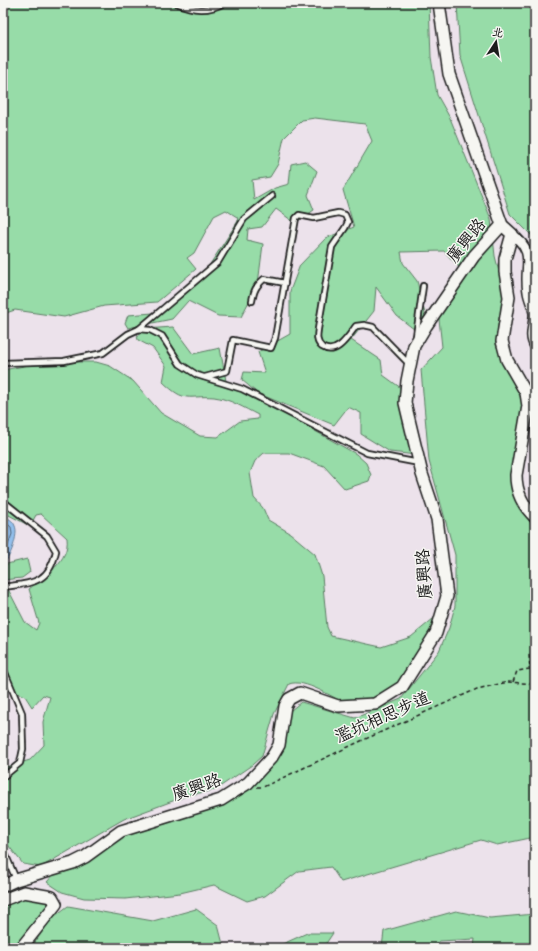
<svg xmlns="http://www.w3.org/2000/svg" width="538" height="951" font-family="'Indie Flower','LXGW WenKai TC',sans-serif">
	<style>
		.green { fill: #97dca8; stroke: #5a7c62 }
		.water { fill: #92bfec; stroke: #637e99 }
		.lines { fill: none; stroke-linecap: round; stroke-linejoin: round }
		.shore { stroke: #4b5d6f; stroke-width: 1 }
		.service-casing { stroke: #1c1c1c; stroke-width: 8 }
		.minor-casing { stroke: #1c1c1c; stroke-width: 12 }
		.tertiary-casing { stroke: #1c1c1c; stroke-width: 14 }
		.path { stroke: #1c1c1c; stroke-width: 1.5; stroke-dasharray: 4 3; stroke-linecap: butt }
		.service { stroke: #f6f6f2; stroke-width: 4.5 }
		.minor { stroke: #f6f6f2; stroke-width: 9 }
		.tertiary { stroke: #f6f6f2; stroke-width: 11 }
		.labels { text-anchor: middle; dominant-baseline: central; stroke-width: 3; stroke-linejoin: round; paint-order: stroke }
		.street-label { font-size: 17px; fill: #1c1c1c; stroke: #f6f6f2 }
	</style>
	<rect width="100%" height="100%" fill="#ece2eb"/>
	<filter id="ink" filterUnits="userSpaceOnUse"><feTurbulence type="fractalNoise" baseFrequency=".025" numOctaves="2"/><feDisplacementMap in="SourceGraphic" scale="8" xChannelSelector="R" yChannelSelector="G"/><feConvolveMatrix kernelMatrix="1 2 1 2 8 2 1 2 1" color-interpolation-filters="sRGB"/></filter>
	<g filter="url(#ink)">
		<g class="green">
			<polygon points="3,3 429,3 431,57 437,95 450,118 491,219 495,256 506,300 499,317 496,345 519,391 525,416 514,474 518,505 529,521 535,526 535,837 497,845 481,840 341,882 331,867 299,871 265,896 247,901 214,885 180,893 125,899 84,898 62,892 47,882 54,874 125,829 203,811 275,757 285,715 301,702 355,718 401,699 439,651 449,628 455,606 455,555 429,461 421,370 442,347 438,310 466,275 444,251 401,252 403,263 417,281 425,314 419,333 397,316 376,287 374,311 351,340 381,360 383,375 405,391 416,455 390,452 361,434 361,413 348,407 334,425 257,393 242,380 244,372 265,373 258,352 290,334 290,291 300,265 326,238 354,227 343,190 372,141 365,124 315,118 302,120 284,138 278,164 270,177 252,180 254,200 275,188 289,184 291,164 305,161 317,171 308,195 314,210 295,223 276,209 262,227 248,229 247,240 263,244 258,284 241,317 218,316 188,301 172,319 128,328 125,323 128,315 153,313 205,272 238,221 237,217 226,210 214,216 194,253 187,258 196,269 157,302 104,306 64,317 15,310 3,314"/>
			<polygon points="457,3 535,3 535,247 534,238 510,214 460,55"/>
			<path d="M173 327 193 354 220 348 226 381 356 454 366 463 371 475 369 481 345 489 324 466 289 453H264L255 461 250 473 254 498 263 508 268 520 290 533 315 554 322 576 327 627 331 636 381 647 411 637 439 614C434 634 407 680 389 691 379 697 360 701 348 705 334 698 304 678 289 684L274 714 262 756 252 765 215 790 189 795 124 819 41 867 23 864 8 845H3V768L30 760 44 745 43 722 50 697 43 695 32 707 25 696 8 690 3 684V589H8L25 622 36 630 39 623 29 589C45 576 70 561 67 538L41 514 36 515 30 526 3 512V370L45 362H96L110 366 133 381 161 413 200 436 218 437 240 421 258 419V415C244 408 230 399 214 397 187 395 186 404 163 382L166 366 153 348 138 340 137 336 145 329Z"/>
			<polygon points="27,559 30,572 22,578 3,580 3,565"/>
			<polygon points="31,896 48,900 52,912 24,948 3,948 3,906"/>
			<polygon points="68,906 153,921 196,909 218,925 224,948 31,948 52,918"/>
			<polygon points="456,911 490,918 535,914 535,948 474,948 475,939 440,941 429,948 382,948 384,931"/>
			<polygon points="307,933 333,933 323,948 274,948"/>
		</g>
		<path class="water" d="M3 516C8 518 13 520 15 526 19 534 10 559 3 564Z"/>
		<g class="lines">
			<polyline class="shore" points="3,520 11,527 12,534 3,559"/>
			<defs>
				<g id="service">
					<path d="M176 3C193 10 208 12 224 3"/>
					<path d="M252 301C254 290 256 286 264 279L285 283"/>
					<polyline points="139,329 218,262 244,219 272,196"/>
					<polyline points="416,336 423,286"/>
					<polyline points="3,363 64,361 103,353 128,334 139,329 150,330 162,336 180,364 197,375 242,389 367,453 419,463"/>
					<path d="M205 377 227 371 233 340 271 348 275 338 296 218 299 215 314 218 338 213 345 215 348 222 345 228 332 247 318 329C317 336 316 342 322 347 337 357 349 335 356 326L364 325 373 327 410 365"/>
					<path d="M3 501 47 536 56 551C49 584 32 583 3 587"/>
					<polyline points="3,668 22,713 23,749 20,763 3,777"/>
					<polyline points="3,849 16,879"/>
				</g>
				<path id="minor" d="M512 234C538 254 523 266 528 292 529 299 533 306 534 313 535 325 528 335 535 346"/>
				<g id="tertiary">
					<path d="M439 3 449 74 502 225 512 234 505 259V272L509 297 502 341 507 360 526 393 528 406 516 475C516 491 523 506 535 517"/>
					<polyline points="3,886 16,880 73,863 85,857 121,831 221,800 248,783 272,757 279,745 285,706 289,699 300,693 338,706 375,704 402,687 436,633 447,596 437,519 422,474 405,403 407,381 414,346 426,326 474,256 502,225"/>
					<polyline points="3,900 24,892 52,897 56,904 21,948"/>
				</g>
			</defs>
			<use href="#service" class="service-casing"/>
			<use href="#minor" class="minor-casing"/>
			<use href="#tertiary" class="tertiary-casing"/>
			<g class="path">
				<polyline points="513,682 517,671 530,669 529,654"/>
				<polyline points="257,787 263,787 361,741 477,689 508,682 535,684"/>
			</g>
			<use href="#service" class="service"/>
			<use href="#minor" class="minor"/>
			<use href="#tertiary" class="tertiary"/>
		</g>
	</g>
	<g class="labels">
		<g class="street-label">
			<text transform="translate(467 241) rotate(-51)">廣興路</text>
			<text transform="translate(425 574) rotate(-94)">廣興路</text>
			<text transform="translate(383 718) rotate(-24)">濫坑相思步道</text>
			<text transform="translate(197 788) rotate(-19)">廣興路</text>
		</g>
	</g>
	<rect width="538" height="951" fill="none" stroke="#f6f6f2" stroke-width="16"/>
	<rect x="8" y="8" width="522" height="935" fill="none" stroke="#1c1c1c" stroke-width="1.5" filter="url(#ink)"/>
	<g transform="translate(496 42) rotate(12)" stroke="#f6f6f2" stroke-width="3" paint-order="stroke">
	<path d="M0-3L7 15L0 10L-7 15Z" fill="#1c1c1c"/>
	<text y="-6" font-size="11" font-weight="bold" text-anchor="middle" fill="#1c1c1c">北</text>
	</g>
</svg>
